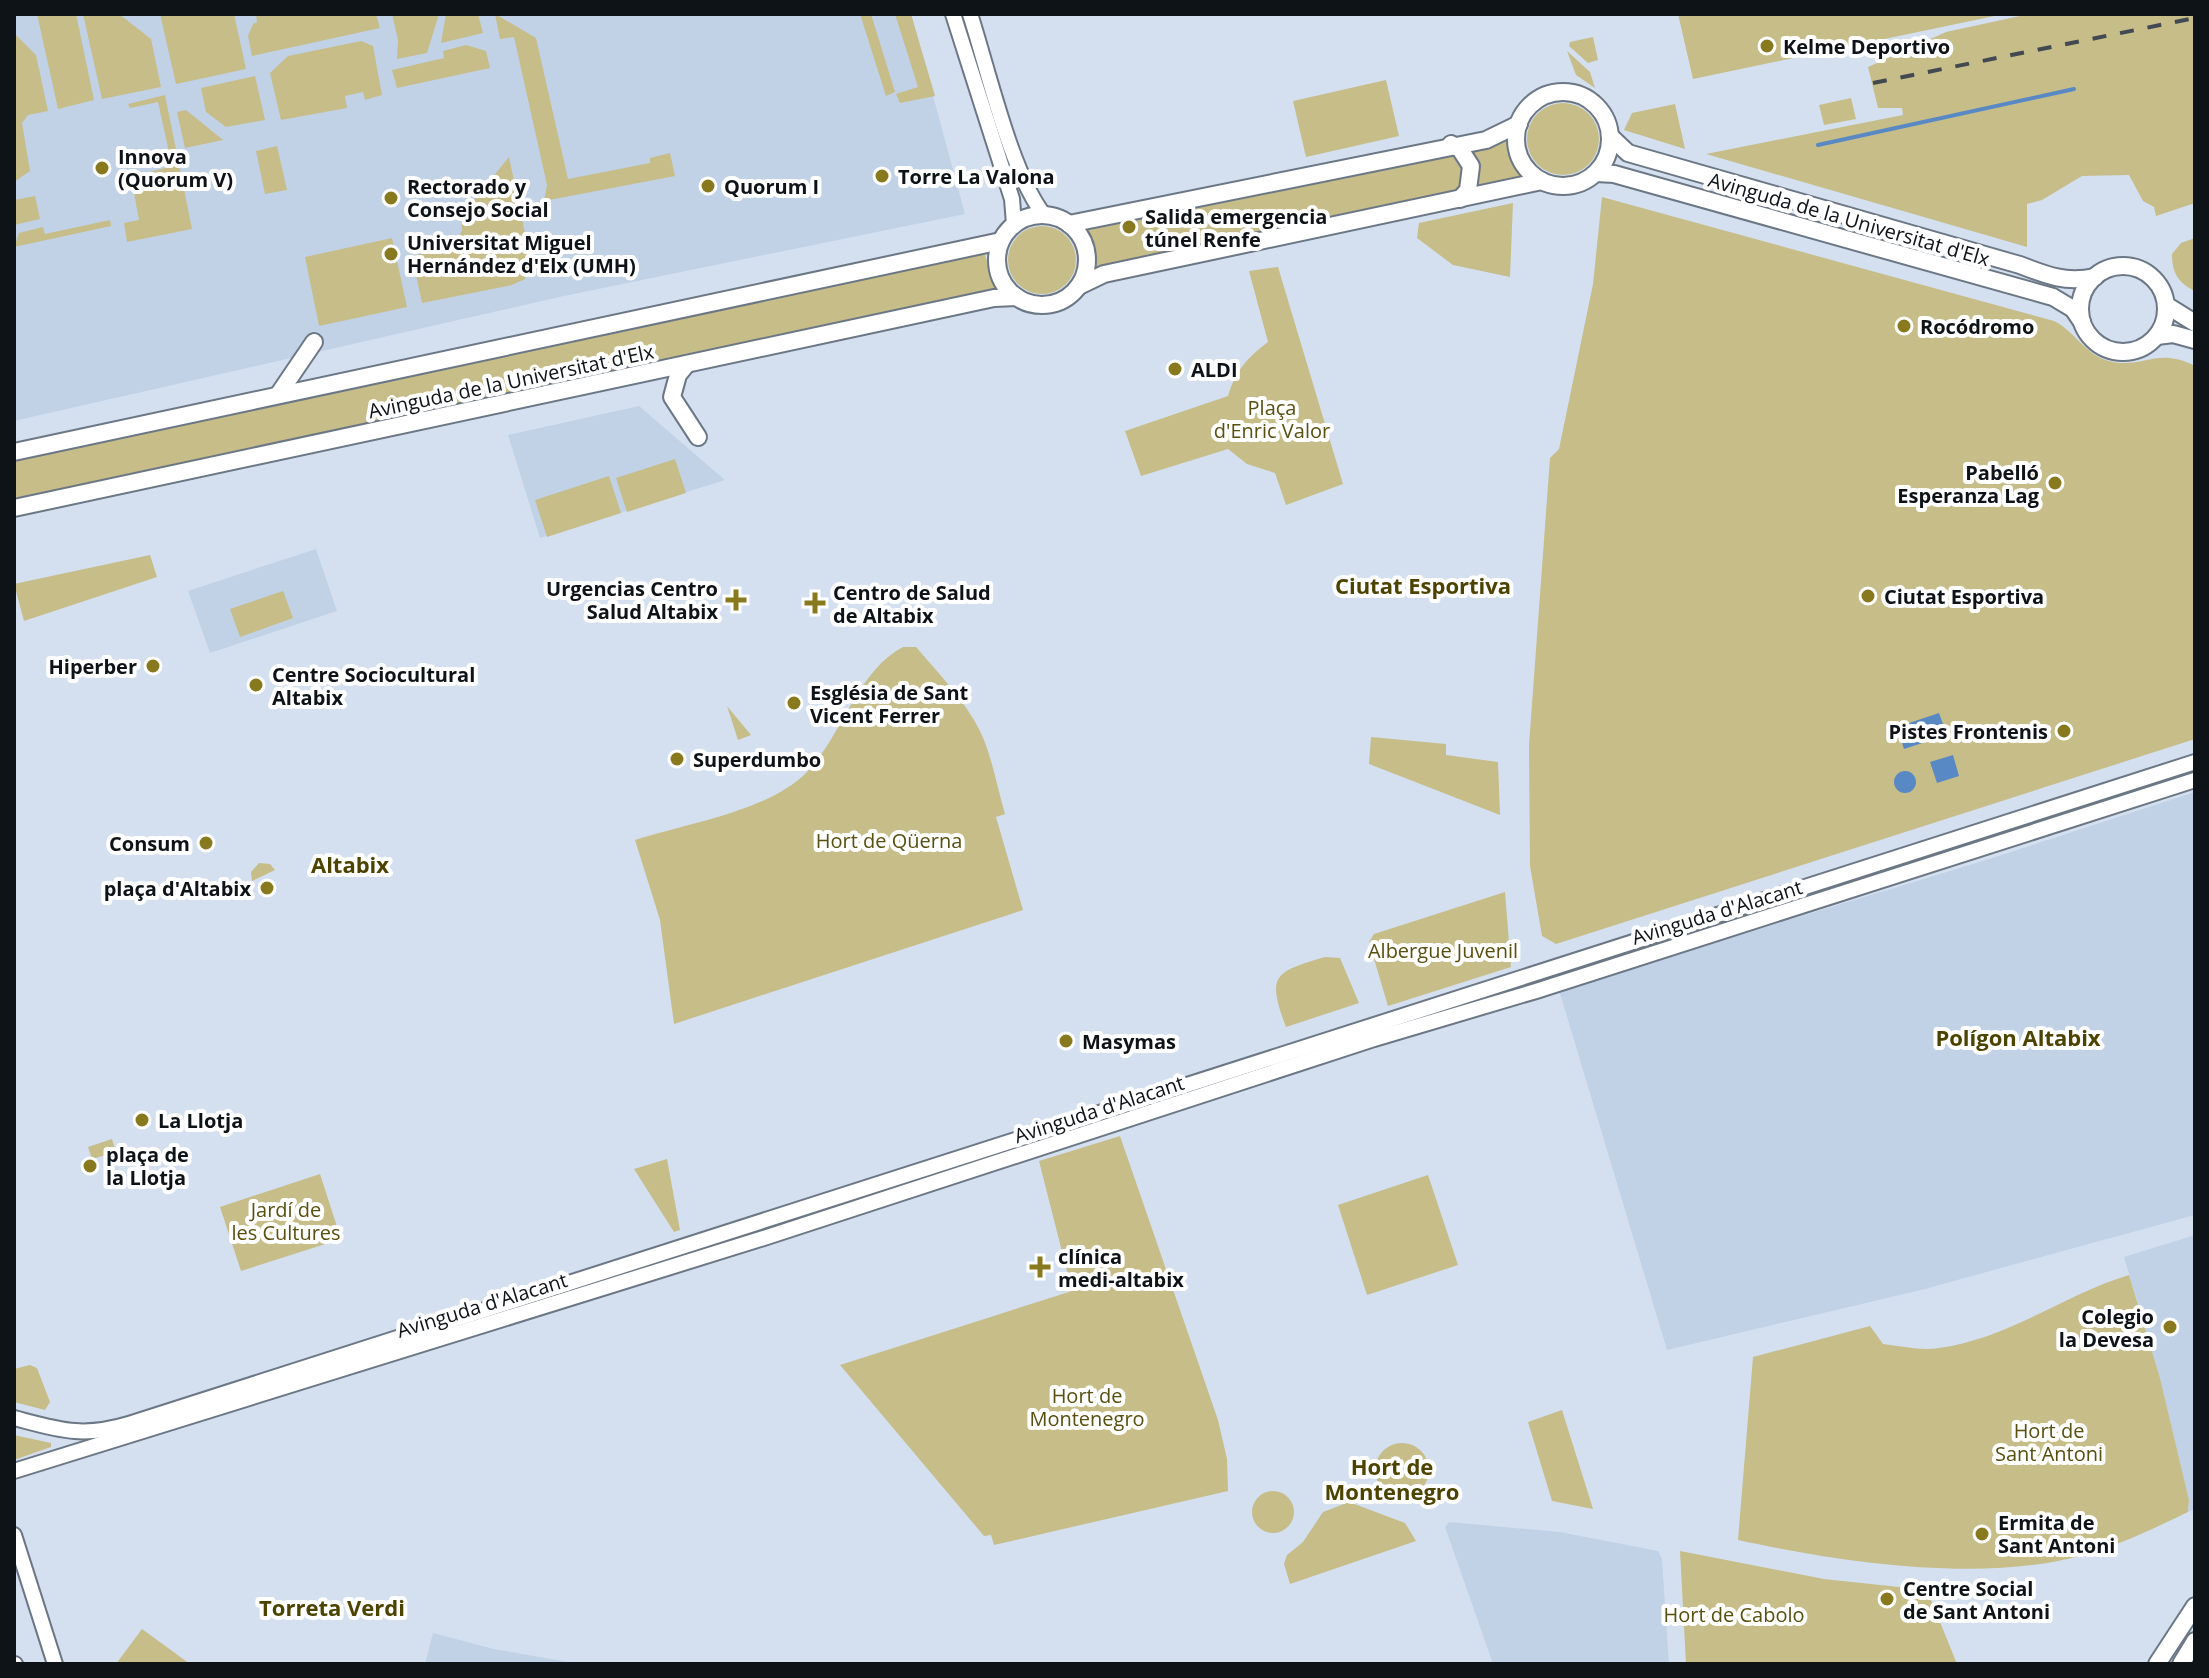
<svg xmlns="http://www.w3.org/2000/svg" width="2209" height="1678" font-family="'Open Sans',sans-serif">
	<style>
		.built { fill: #c1d2e7 }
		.green { fill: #c6bd89 }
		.water { fill: #5989c4 }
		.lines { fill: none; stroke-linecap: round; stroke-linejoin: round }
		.stream { stroke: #5989c4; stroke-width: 4 }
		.secondary-casing { stroke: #6c7785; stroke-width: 18 }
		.primary-casing { stroke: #6c7785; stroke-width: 20 }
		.trunk-casing { stroke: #6c7785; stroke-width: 20 }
		.secondary { stroke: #fff; stroke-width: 14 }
		.primary { stroke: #fff; stroke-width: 16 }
		.trunk { stroke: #fff; stroke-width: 16 }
		.rail { stroke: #424951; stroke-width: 4; stroke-dasharray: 14 14; stroke-linecap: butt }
		.poi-dot { fill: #88791e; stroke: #fff; stroke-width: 3 }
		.labels { text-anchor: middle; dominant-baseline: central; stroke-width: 8; stroke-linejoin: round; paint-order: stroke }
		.poi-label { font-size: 20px; font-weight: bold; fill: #0e1318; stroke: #fff; text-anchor: start }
		.street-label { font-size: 20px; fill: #0e1318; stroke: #fff }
		.park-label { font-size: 20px; fill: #594f0f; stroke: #fff }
		.neighbourhood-label { font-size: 22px; font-weight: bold; fill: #4d4300; stroke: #fff }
	</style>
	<rect width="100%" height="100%" fill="#d4e0f0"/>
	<g class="built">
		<polygon points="14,14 911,14 965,214 564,296 14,421"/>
		<polygon points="639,406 725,480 540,538 508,435"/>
		<polygon points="316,549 337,611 210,653 188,591"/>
		<polygon points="2195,792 2195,1215 1921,1290 1667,1350 1559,990 1986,860"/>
		<polygon points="2195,1235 2195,1509 2188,1512 2189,1500 2160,1378 2124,1257"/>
		<polygon points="1449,1522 1560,1532 1658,1551 1662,1559 1669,1664 1493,1664 1445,1527"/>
		<polygon points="433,1633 494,1649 580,1664 425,1664"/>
	</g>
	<g class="green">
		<polygon points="37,14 76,14 94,100 58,109"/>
		<polygon points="83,14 119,14 151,39 161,87 102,99"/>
		<polygon points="160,14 234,14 246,69 176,84"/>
		<polygon points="256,14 376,14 380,28 252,56 248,36 253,24 257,22"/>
		<polygon points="392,14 439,14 427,53 397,59 398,40"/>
		<polygon points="446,14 478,14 483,33 441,43"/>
		<polygon points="495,14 536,38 568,179 650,163 650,158 670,153 675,176 544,201 547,185 514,37 500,39"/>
		<polygon points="860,14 871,14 895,92 886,96"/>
		<polygon points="895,14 911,14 935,96 900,103 896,94 918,87"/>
		<polygon points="1678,14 2004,14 1693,79"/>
		<polygon points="2029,14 2195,14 2195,203 2156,216 2154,207 2143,201 2129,175 2082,176 2042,200 2027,204 2027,247 1706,154 1903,115 1902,108 1878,108 1868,67 1946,32"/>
		<polygon points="14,33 36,55 48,111 28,115 22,123 30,171 14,182"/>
		<polygon points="1593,37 1598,60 1588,63 1569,46 1570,42"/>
		<polygon points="361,41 373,46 382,95 365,100 363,92 345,96 347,108 281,120 270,73 288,56"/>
		<polygon points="466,45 486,51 490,68 397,88 392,70 444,58 443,51"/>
		<polygon points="1567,51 1590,72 1595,88 1576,75"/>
		<polygon points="255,76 265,120 226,127 206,112 201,88"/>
		<polygon points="1386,80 1399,136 1306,157 1293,101"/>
		<polygon points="165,95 192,229 127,242 124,223 139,220 131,177 172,166 158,102 130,108 128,104"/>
		<polygon points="1851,98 1856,119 1824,125 1819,105"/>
		<circle cx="1563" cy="139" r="36"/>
		<polygon points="1675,104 1685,149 1624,130 1632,113"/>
		<polygon points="186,110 223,140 185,148 177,112"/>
		<polygon points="1508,138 1515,163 1525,179 1475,188 1470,148"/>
		<polygon points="277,146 287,190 265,194 256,151"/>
		<polygon points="1449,150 1462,160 1470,176 1459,193 1096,273 1096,250 1086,229"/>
		<polygon points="509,157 530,257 525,279 512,285 422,303 412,256 455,246 462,230 461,216"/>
		<polygon points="35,196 40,219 14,225 14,200"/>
		<path d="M1602 197 2054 321C2075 331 2085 355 2109 361 2142 370 2156 346 2195 366V739L1556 944 1542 936 1530 866 1529 745 1550 458 1559 449 1593 284Z"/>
		<polygon points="1513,203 1510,277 1453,265 1417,238 1419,223"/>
		<polygon points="110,220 111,226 14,247 19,233 43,227 45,234"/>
		<circle cx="1042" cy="260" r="34"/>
		<polygon points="392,238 407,307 319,326 305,257"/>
		<path d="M2195 238V291C2178 283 2172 273 2172 254L2181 243Z"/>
		<polygon points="981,244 997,289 14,502 14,457"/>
		<path d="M1278 267 1343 484 1286 505 1275 473 1247 464 1228 449 1141 476 1125 431 1228 396C1236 370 1247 358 1268 342L1249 271Z"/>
		<polygon points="675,459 686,493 627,512 616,478"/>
		<polygon points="609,476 621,513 547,537 535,500"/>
		<polygon points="150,555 157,577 24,621 14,584"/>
		<polygon points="283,591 293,618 240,637 230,609"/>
		<path d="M903 647H916C939 674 964 699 980 731 992 756 997 787 1005 814L996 817 1023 910 674 1024 660 920 635 840C683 825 758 812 797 781 840 747 853 673 903 647Z"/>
		<polygon points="727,706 751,735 738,740"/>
		<polygon points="1371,737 1446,744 1446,755 1498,762 1500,815 1369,764"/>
		<polygon points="259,863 270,864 275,870 252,881 251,872"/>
		<polygon points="1505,892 1511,967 1388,1006 1369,942 1374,934"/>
		<path d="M1325 957 1340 958 1359 1003 1286 1027C1266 974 1275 972 1325 957Z"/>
		<polygon points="1120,1136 1218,1420 1227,1459 1228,1491 994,1545 991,1535 984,1536 840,1365 1072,1291 1039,1161"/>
		<polygon points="112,1139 116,1152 92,1159 88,1147"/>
		<polygon points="667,1159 680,1230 674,1232 634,1169"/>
		<polygon points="320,1174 341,1239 241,1271 220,1207"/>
		<polygon points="1428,1175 1458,1265 1367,1295 1338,1205"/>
		<path d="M2129 1275 2160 1378 2189 1500 2188 1512C2153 1529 2117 1546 2080 1556 1979 1583 1839 1562 1738 1540L1753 1357 1870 1326 1883 1344C1901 1346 1922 1351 1939 1348 2010 1338 2063 1295 2129 1275Z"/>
		<polygon points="30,1365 37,1368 50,1402 45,1410 14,1402 14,1369"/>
		<polygon points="1562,1410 1593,1509 1552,1501 1528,1422"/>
		<polygon points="14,1435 51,1443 51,1447 14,1460"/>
		<circle cx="1402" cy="1470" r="27"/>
		<circle cx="1273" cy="1512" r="21"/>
		<polygon points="1349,1502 1405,1523 1416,1541 1290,1584 1284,1564 1287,1555 1303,1542 1323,1512"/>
		<polygon points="1680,1551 1824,1579 1927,1590 1957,1664 1686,1664"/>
		<polygon points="142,1629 190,1664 116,1664"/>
	</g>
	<g class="water">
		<polygon points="1939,713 1947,735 1904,749 1897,727"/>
		<polygon points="1953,755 1959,776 1937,783 1930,762"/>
		<circle cx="1905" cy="782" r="11"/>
	</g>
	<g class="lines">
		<polyline class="stream" points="1818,145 2074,89"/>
		<defs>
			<g id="secondary">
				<polyline points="953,14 1012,199 1014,224"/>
				<path d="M970 14C988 69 1011 173 1044 215"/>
				<path d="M14 1418C60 1430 82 1438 129 1424L2195 762"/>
				<polyline points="14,1471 767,1237 1374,1039 1536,991 2195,780"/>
				<polyline points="14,1535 55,1664"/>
				<polyline points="14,1664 15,1664"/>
			</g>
			<g id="primary">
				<polyline points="2157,1664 2195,1606"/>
				<polyline points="2181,1664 2195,1641"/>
			</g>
			<g id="trunk">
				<circle cx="1563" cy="139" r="47"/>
				<path d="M1610 136 1628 153 2020 265C2048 276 2066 283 2095 277"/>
				<polyline points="1451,144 1460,149 1471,166 1468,190 1460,199"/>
				<polyline points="1596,173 1614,174 2053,297 2073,309 2082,322"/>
				<circle cx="1042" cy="260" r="45"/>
				<polyline points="1069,224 1486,140 1519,124"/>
				<circle cx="2123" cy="309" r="43"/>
				<polyline points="1079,286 1104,274 1542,181"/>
				<polyline points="2166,305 2195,323"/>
				<polyline points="2157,336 2173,334 2195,340"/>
				<polyline points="687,364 678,375 672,397 698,437"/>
				<polyline points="278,395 314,342"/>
				<polyline points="14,452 1001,241"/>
				<polyline points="14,508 994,298 1017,297"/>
			</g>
		</defs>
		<use href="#secondary" class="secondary-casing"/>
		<use href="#primary" class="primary-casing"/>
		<use href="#trunk" class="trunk-casing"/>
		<use href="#secondary" class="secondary"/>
		<use href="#primary" class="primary"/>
		<use href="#trunk" class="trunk"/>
		<polyline class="rail" points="1873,83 2195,18"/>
	</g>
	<g class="poi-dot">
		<circle cx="1767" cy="46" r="8"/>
		<circle cx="102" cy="168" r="8"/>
		<circle cx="882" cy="176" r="8"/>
		<circle cx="708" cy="186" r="8"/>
		<circle cx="391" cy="198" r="8"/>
		<circle cx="1129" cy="227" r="8"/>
		<circle cx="391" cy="254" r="8"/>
		<circle cx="1904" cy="326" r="8"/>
		<circle cx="1175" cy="369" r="8"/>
		<circle cx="2055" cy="483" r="8"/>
		<circle cx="1868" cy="596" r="8"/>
		<path d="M732 588h8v8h8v8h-8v8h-8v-8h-8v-8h8z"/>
		<path d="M811 591h8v8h8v8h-8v8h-8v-8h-8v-8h8z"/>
		<circle cx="153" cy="666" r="8"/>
		<circle cx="256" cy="685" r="8"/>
		<circle cx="794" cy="703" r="8"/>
		<circle cx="2064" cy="731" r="8"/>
		<circle cx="677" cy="759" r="8"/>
		<circle cx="206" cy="843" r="8"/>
		<circle cx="267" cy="888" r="8"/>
		<circle cx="1066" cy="1041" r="8"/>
		<circle cx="142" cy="1120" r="8"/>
		<circle cx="90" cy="1166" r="8"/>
		<path d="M1036 1255h8v8h8v8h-8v8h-8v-8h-8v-8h8z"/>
		<circle cx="2170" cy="1327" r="8"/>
		<circle cx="1982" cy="1534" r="8"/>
		<circle cx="1887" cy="1599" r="8"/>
	</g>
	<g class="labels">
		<g class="poi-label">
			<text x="1783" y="46">Kelme Deportivo</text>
			<text x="118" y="156">Innova<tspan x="118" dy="23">(Quorum V)</tspan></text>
			<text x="898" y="176">Torre La Valona</text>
			<text x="407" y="186">Rectorado y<tspan x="407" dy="23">Consejo Social</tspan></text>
			<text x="724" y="186">Quorum I</text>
			<text x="1145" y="216">Salida emergencia<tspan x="1145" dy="23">túnel Renfe</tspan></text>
			<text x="407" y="242">Universitat Miguel<tspan x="407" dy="23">Hernández d'Elx (UMH)</tspan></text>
			<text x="1920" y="326">Rocódromo</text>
			<text x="1191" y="369">ALDI</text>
			<text x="2039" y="472" text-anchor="end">Pabelló<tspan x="2039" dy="23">Esperanza Lag</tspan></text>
			<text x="718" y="588" text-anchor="end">Urgencias Centro<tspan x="718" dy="23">Salud Altabix</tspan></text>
			<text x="833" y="592">Centro de Salud<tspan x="833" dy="23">de Altabix</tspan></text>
			<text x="1884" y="596">Ciutat Esportiva</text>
			<text x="137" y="666" text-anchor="end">Hiperber</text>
			<text x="272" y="674">Centre Sociocultural<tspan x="272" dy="23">Altabix</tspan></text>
			<text x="810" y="692">Església de Sant<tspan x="810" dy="23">Vicent Ferrer</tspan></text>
			<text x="2048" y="731" text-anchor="end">Pistes Frontenis</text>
			<text x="693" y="759">Superdumbo</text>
			<text x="190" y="843" text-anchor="end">Consum</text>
			<text x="251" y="888" text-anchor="end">plaça d'Altabix</text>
			<text x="1082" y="1041">Masymas</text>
			<text x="158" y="1120">La Llotja</text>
			<text x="106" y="1154">plaça de<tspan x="106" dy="23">la Llotja</tspan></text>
			<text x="1058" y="1256">clínica<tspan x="1058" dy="23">medi-altabix</tspan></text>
			<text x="2154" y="1316" text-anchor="end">Colegio<tspan x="2154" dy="23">la Devesa</tspan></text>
			<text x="1998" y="1522">Ermita de<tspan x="1998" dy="23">Sant Antoni</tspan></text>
			<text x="1903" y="1588">Centre Social<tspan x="1903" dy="23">de Sant Antoni</tspan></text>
		</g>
		<g class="street-label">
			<text transform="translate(1849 219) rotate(16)">Avinguda de la Universitat d'Elx</text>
			<text transform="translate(511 381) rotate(-12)">Avinguda de la Universitat d'Elx</text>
			<text transform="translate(1717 912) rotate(-17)">Avinguda d'Alacant</text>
			<text transform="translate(1099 1109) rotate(-18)">Avinguda d'Alacant</text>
			<text transform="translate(482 1305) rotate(-17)">Avinguda d'Alacant</text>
		</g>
		<g class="park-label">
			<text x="1272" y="407">Plaça<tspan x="1272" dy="23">d'Enric Valor</tspan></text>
			<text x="889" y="840">Hort de Qüerna</text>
			<text x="1443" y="950">Albergue Juvenil</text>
			<text x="286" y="1209">Jardí de<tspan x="286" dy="23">les Cultures</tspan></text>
			<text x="1087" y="1395">Hort de<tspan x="1087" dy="23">Montenegro</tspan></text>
			<text x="2049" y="1430">Hort de<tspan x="2049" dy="23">Sant Antoni</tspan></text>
			<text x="1734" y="1614">Hort de Cabolo</text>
		</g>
		<g class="neighbourhood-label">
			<text x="1423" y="585">Ciutat Esportiva</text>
			<text x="350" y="864">Altabix</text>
			<text x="2018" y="1037">Polígon Altabix</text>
			<text x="1392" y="1466">Hort de<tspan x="1392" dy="25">Montenegro</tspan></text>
			<text x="332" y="1607">Torreta Verdi</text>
		</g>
	</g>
	<rect width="2209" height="1678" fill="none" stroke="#0e1318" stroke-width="32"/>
</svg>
